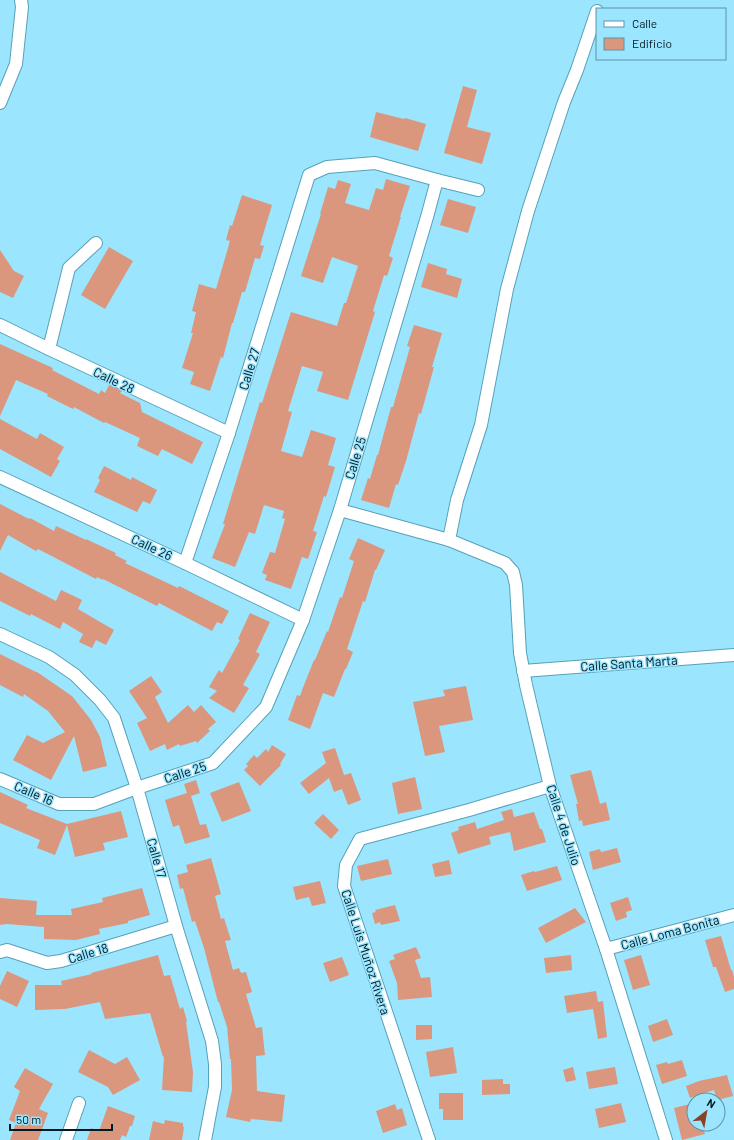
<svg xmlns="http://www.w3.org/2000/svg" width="734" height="1140" font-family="Barlow,sans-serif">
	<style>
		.building { fill: #da977e }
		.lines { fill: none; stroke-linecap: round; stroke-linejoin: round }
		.street-casing { stroke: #57a1b8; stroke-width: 14 }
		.street { stroke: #fff; stroke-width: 12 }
		.labels { text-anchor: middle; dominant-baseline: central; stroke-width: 3; stroke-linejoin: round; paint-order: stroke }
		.street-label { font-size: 13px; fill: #001a23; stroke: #9be5fe }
	</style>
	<rect width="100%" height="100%" fill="#9be5fe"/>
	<g class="building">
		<polygon points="463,86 477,90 467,127 491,133 482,164 444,153"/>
		<polygon points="376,112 404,119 405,118 426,124 418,151 370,137"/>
		<polygon points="386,179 410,186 400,217 401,217 389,256 393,258 387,276 384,275 373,311 375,312 348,400 317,391 323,372 302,366 288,411 292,412 281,451 302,457 311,430 336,438 328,465 335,467 326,497 324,496 313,531 317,532 308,559 302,557 291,589 265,580 267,575 262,573 270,552 275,553 285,519 282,518 284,511 264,505 255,534 249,532 235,567 212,558 225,524 223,524 260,402 262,403 291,312 337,326 344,303 346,303 358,266 332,257 323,283 301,276 321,214 320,214 328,187 335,189 338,180 351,184 345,203 369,210 376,188 383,190"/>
		<polygon points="242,195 272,205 260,245 264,246 260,259 255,258 245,292 242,292 233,323 232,323 223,358 221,357 210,391 190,384 194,372 182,368 193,333 191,333 196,312 192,311 199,284 216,289 230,241 226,240 230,225 232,226"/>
		<polygon points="448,199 476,207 468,233 440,225"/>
		<polygon points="109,247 133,261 105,309 81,295"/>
		<polygon points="0,250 14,271 24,276 13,298 0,292"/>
		<polygon points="428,263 447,269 446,274 462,279 457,298 421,287"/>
		<polygon points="414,325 442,333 432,367 434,367 421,414 419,413 406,461 398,485 396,484 389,508 361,500 368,478 370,479 377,455 378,455 391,407 393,407 410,347 407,346"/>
		<polygon points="0,344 53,368 52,370 99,394 101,390 105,393 109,385 122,391 120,393 140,403 142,412 203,442 192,464 162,449 158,456 137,446 140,438 105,422 104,423 74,407 73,409 47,396 48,394 16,380 0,416"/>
		<polygon points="0,419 37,439 40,433 64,447 57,459 60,461 51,477 0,449"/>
		<polygon points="104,466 131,480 132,477 157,490 150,504 143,501 137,512 94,492 100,480 98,478"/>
		<polygon points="0,504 29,519 30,518 54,531 56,526 86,540 86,539 103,547 116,553 115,555 127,561 125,563 178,588 179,586 229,611 222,624 217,622 212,631 159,603 157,606 103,579 103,580 97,577 96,579 38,549 36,551 8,535 0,551"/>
		<polygon points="358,538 385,550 376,570 375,570 365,602 363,601 347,649 353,652 346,669 345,669 334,697 323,693 310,729 288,720 297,695 300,696 302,690 314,660 315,660 327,631 328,632 340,597 342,598 354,561 349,559"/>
		<polygon points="0,572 56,601 61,590 82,600 78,609 114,630 106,645 96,640 92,648 79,642 83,634 63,622 60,629 31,614 30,616 0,601"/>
		<polygon points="250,613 270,622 256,652 260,654 243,685 249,688 234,713 209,698 217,691 209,687 219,670 222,673 240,640 238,639"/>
		<polygon points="0,654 36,672 37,672 72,696 91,720 100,737 107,766 83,772 74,736 51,780 13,760 27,735 43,743 65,732 48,711 24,694 23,697 0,685"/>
		<polygon points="151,676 162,692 155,697 168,723 188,705 194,712 201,705 216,722 208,729 210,731 197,743 196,741 180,746 179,744 167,750 165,744 150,751 137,723 147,718 129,691"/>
		<polygon points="466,686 473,720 439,726 445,752 425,756 413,702 445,696 443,690"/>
		<polygon points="272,745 286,754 280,764 281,765 260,786 244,770 248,766 246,764 254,755 257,758 266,749 268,752"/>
		<polygon points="335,748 344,775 351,773 361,800 348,805 342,789 334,792 329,778 309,794 300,783 326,763 322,752"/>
		<polygon points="591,770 600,804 606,802 610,820 583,826 582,820 579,821 576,804 578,804 570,775"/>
		<polygon points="415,777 422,809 398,814 392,783"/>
		<polygon points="196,780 200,793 191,796 200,825 206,824 210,837 185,844 179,825 173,827 165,800 187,793 184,784"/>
		<polygon points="239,782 251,811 222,822 210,793"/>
		<polygon points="0,792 28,805 26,808 67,824 121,811 128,837 103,843 105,850 75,857 67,825 55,855 37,848 40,840 0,823"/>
		<polygon points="512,809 514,817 534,812 540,829 542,829 546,842 514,851 510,832 489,837 491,844 458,854 451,833 459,830 458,827 475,822 477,829 504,820 501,812"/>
		<polygon points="323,814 339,830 331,839 314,823"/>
		<polygon points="617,848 621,862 593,870 589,852 600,849 601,852"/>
		<polygon points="211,858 221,894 215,896 221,919 224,918 231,940 225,941 233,970 239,968 241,973 246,972 252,992 246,994 256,1028 262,1027 265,1055 256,1056 257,1091 285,1095 282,1122 251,1119 250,1122 226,1117 232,1090 231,1059 230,1059 227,1027 219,1002 218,1002 204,948 195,921 192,922 183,888 180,889 177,875 188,872 186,865"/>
		<polygon points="388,859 392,874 361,881 357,866"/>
		<polygon points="449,860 452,874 435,877 432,864"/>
		<polygon points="557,866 562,880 527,891 521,875 534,871 535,872"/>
		<polygon points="320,881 326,903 312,906 309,897 296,900 293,887"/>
		<polygon points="142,888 150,915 128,921 128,923 99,929 100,934 76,940 44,939 44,927 7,924 0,925 0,898 37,901 36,915 72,915 71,909 103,902 102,898"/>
		<polygon points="628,897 632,910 626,912 627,917 616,921 610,903"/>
		<polygon points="395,905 400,921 381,925 380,922 375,924 372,913 376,912 375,910"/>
		<polygon points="575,908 586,922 546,943 538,928"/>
		<polygon points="721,936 731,970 732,970 734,977 734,989 725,992 716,967 713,967 705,940"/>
		<polygon points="416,947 421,958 415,960 421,978 430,977 432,997 398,1000 397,983 389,961 395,959 393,955"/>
		<polygon points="158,955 164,976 170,975 180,1009 183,1007 187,1021 186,1022 193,1072 192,1092 162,1090 164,1056 163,1057 150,1013 105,1019 100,1002 65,1009 35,1010 35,985 62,985 61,981 92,974 91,973"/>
		<polygon points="571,955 572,970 546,973 544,958"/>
		<polygon points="641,955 650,985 633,990 624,960"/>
		<polygon points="342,957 349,975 330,982 323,963"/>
		<polygon points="7,971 29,981 17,1007 0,999 0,986"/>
		<polygon points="596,991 598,1002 603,1001 607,1037 598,1039 593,1009 567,1013 564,996"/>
		<polygon points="667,1019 673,1035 653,1042 648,1026"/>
		<polygon points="416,1025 432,1025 432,1039 416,1040"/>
		<polygon points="453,1047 457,1073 430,1077 426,1052"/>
		<polygon points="89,1050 115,1064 127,1057 140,1080 113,1095 108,1087 78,1072"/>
		<polygon points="682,1060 687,1076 662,1084 656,1065 667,1062 668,1064"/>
		<polygon points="573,1067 576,1080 566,1082 563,1070"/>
		<polygon points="615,1067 618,1084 589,1089 586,1072"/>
		<polygon points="25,1068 53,1084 39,1109 48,1113 38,1140 10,1140 16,1123 9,1120 20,1091 14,1087"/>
		<polygon points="727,1075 733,1096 717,1100 714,1090 690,1098 686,1086 699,1081"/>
		<polygon points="503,1079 503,1084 510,1084 510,1094 482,1095 482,1080"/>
		<polygon points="439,1093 463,1093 463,1120 443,1120 443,1109 439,1109"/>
		<polygon points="621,1103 626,1122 599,1128 595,1109"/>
		<polygon points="694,1103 694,1124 702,1124 705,1134 682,1140 674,1108"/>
		<polygon points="395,1104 397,1110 402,1108 407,1125 383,1133 376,1111"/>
		<polygon points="108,1106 135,1116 132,1126 130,1126 126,1137 122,1135 120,1140 87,1140 91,1128 99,1131"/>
		<polygon points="165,1120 183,1123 183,1127 184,1127 182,1140 149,1140 153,1121 164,1124"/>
	</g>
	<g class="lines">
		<defs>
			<g id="street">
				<polyline points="0,103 16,64 22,7 21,0"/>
				<polyline points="0,325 49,349 229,433"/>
				<polyline points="49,349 69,268 96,243"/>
				<polyline points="0,477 185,563 303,620"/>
				<polyline points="340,510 449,540 505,563 513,572 516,585 520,653 526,685 550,786 606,949 666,1140"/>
				<polyline points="449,540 457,500 481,425 507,289 528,211 564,102 577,70 597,11"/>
				<polyline points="185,563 229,433 309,175 327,167 375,163 437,180 478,190"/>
				<polyline points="0,634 49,657 75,675 100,700 114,718 137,788 176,926 212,1041 215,1064 215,1087 205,1140"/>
				<polyline points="523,671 734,655"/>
				<polyline points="0,779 59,804 94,804 137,788 213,763 266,707 303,620 340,510 427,217 437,180"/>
				<polyline points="606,949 734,915"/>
				<polyline points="0,952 7,950 47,963 61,961 176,926"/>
				<polyline points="66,1140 79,1103"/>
				<polyline points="429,1140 344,886 346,865 360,839 469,810 550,786"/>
			</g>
		</defs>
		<use href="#street" class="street-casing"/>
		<use href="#street" class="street"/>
	</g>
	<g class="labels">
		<g class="street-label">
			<text transform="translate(249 369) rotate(-73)">Calle 27</text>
			<text transform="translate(114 380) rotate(25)">Calle 28</text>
			<text transform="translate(355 458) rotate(-73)">Calle 25</text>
			<text transform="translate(152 547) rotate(25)">Calle 26</text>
			<text transform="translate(629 663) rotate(-4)">Calle Santa Marta</text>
			<text transform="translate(185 772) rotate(-18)">Calle 25</text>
			<text transform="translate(34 793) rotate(23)">Calle 16</text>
			<text transform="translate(564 825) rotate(72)">Calle 4 de Julio</text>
			<text transform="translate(157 858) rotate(74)">Calle 17</text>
			<text transform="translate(670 932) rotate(-15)">Calle Loma Bonita</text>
			<text transform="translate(366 952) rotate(72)">Calle Luis Muñoz Rivera</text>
			<text transform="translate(88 953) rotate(-17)">Calle 18</text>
		</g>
	</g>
	<rect x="596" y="8" width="130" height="52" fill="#9be5fe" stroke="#5d94a6"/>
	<rect x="604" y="21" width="20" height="6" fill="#ffffff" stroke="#5d94a6"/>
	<text x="632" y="28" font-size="12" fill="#001a23">Calle</text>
	<rect x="604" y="38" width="20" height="12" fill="#da977e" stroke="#5d94a6"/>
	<text x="632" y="48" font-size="12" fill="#001a23">Edificio</text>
	<g transform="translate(706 1112) rotate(31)"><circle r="19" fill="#9be5fe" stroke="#5d94a6"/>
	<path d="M0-3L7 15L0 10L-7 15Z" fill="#894023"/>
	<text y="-6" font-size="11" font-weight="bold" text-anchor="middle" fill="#001a23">N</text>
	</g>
	<path d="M10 1124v6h102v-6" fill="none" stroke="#001a23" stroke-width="2"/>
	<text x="16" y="1124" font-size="12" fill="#001a23" stroke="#9be5fe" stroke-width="3" paint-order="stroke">50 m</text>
</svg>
